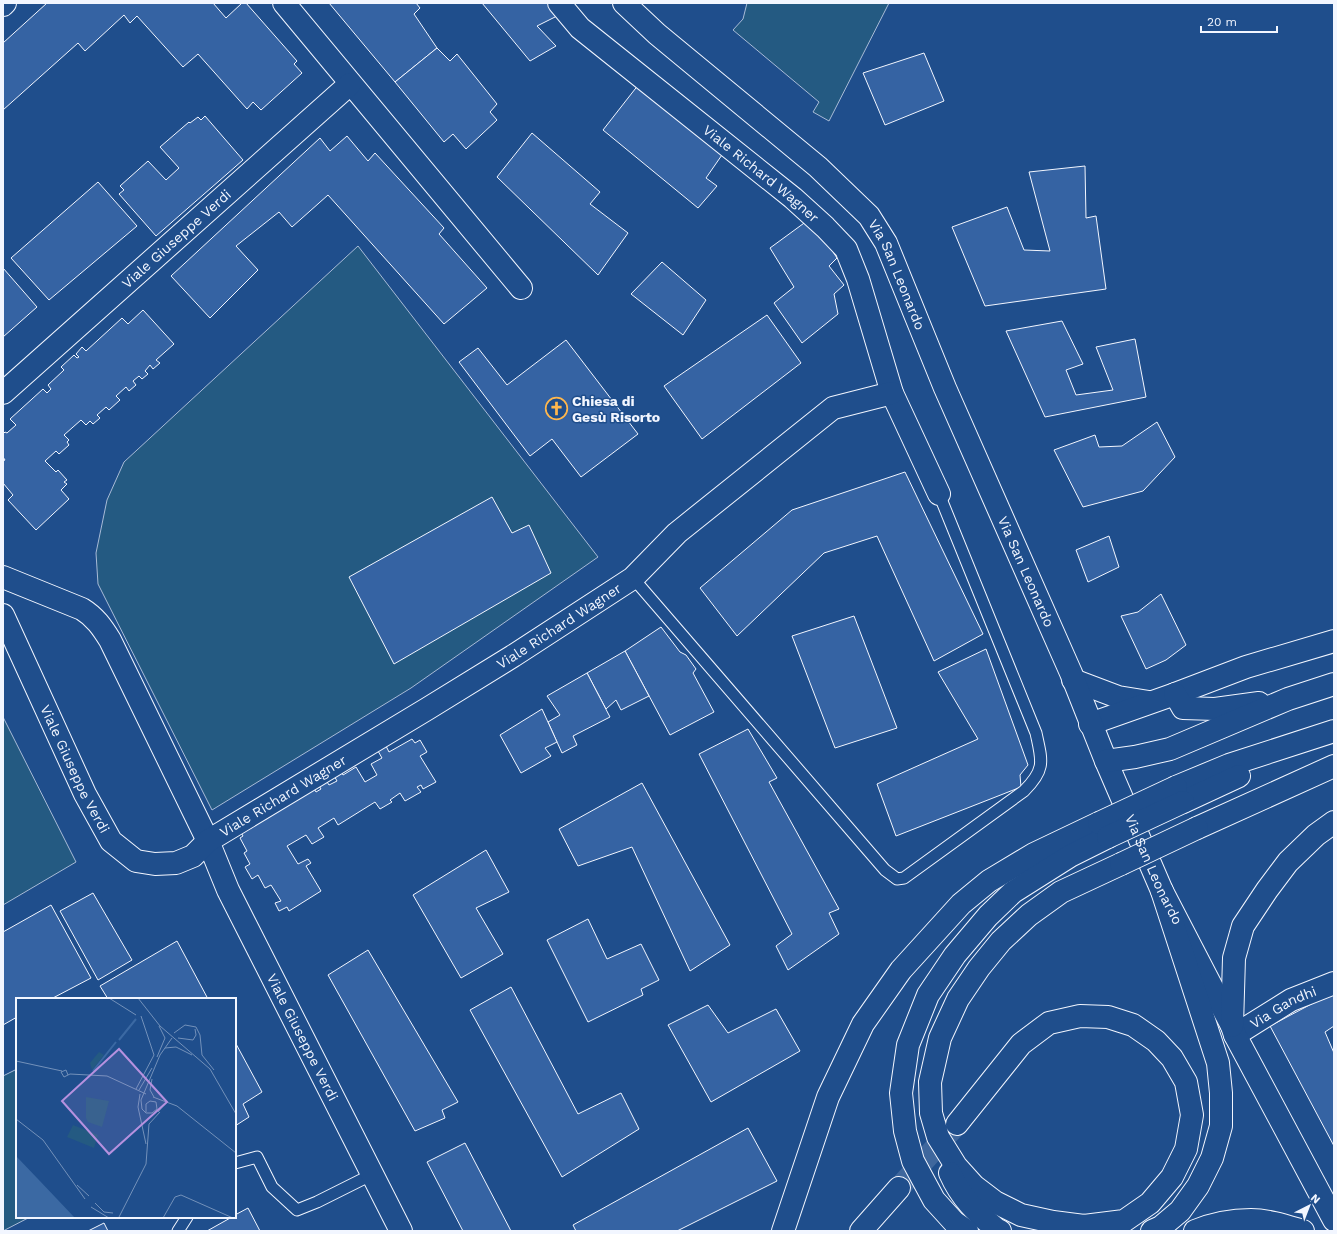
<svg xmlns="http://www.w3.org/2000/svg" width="1337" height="1234" font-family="'Work Sans',sans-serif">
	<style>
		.green { fill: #245a82; stroke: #a8bbd7 }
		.building { fill: #3563a3; stroke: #f2f6ff }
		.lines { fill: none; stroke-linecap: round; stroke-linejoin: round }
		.highway-tunnel { stroke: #3f679d; stroke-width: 22; stroke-dasharray: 22 11; stroke-linecap: butt }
		.lane-casing { stroke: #f2f6ff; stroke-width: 13 }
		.street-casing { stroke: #f2f6ff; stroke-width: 24 }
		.secondary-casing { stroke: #f2f6ff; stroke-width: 24 }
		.primary-casing { stroke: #f2f6ff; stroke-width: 24 }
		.highway-casing { stroke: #f2f6ff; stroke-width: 24 }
		.lane { stroke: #1f4e8c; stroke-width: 11 }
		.street { stroke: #1f4e8c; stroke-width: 22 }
		.secondary { stroke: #1f4e8c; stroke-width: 22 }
		.primary { stroke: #1f4e8c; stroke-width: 22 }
		.highway { stroke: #1f4e8c; stroke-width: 22 }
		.highway-bridge-casing { stroke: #f2f6ff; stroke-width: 24; stroke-linecap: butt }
		.highway-bridge { stroke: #1f4e8c; stroke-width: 22 }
		.labels { text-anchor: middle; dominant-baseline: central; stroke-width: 3; stroke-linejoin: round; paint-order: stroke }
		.street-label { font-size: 14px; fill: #f2f6ff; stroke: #1f4e8c }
		.poi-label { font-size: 14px; font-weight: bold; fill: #f2f6ff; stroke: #1f4e8c; text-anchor: start }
		.inset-river { fill: none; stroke: #3b69a3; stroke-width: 2 }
		.inset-road { fill: none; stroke: #7391ba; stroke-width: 1 }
		.view { fill: #b691df; fill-opacity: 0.15; stroke: #b691df; stroke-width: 2 }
		.inset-edge { fill: none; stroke: #f2f6ff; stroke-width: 2 }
	</style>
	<rect width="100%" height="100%" fill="#1f4e8c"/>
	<g class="green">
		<polygon points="747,3 889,3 829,121 813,112 819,102 733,30 743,19"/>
		<polygon points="358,246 598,557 411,688 212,810 98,584 96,553 107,500 124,462"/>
		<polygon points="3,717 76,862 3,905"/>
		<polygon points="17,1069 17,1217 30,1217 3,1231 3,1076"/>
	</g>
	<g class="building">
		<polygon points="47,3 213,3 226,18 242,3 246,3 297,61 294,64 302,73 261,110 253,102 247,109 198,54 183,67 137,16 130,23 124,15 85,51 78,43 3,110 3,43"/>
		<polygon points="329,3 416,3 420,8 414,14 437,48 395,82"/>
		<polygon points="482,3 549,3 559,15 537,26 556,46 530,61"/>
		<polygon points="437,48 450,61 457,54 497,104 490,112 497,120 466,149 453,134 444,142 395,82"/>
		<polygon points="924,53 944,101 885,125 863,73"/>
		<polygon points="639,84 724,152 706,178 717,186 698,208 603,130"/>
		<polygon points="205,116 243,160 156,236 119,194 124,190 120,186 148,161 166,180 179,168 160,147 189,122 190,123 198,117 201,120"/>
		<polygon points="532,133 600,192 590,204 628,233 598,275 497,177"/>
		<polygon points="347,136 368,161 375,153 444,228 439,234 487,288 444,324 328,195 292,227 279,212 236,246 258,270 210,318 171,276 320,138 330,151"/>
		<polygon points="1085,166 1086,218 1096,216 1106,289 985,306 952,227 1007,207 1024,250 1050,251 1029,172"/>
		<polygon points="98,182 137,226 49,300 11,258"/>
		<polygon points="811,218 837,258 829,266 844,285 834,294 838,314 802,343 774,303 794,287 770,248"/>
		<polygon points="662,262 706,300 683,335 631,294"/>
		<polygon points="3,268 37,307 3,337"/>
		<polygon points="143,310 174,344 156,360 160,363 153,369 150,365 145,371 148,374 142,379 139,376 133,381 136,385 129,391 126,387 116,396 120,400 109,410 106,407 97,415 100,418 93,424 90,421 86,425 81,420 64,435 69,440 67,442 69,445 59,454 56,451 45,461 56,472 58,470 67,480 64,482 67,484 61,490 69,499 36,530 8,500 13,495 3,483 3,461 5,460 3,457 3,434 5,432 7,433 16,425 10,419 43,389 47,393 51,389 48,385 64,370 61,367 74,355 77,358 79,357 76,354 82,347 86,351 122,318 128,324"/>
		<polygon points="767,315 801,363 702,439 664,386"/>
		<polygon points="1062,321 1083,364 1066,370 1076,395 1113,390 1096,347 1135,339 1146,397 1045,417 1006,331"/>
		<polygon points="566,340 638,434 581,477 552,439 530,456 459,362 478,348 507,385"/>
		<polygon points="1157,422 1175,457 1143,491 1083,507 1054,450 1095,435 1099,447 1122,446"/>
		<polygon points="905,472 983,634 934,661 877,536 824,553 737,636 700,588 792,510"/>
		<polygon points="492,497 512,533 529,525 551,573 394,664 349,577"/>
		<polygon points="1109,536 1119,567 1088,582 1076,550"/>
		<polygon points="1161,594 1186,645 1166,660 1146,669 1121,616 1138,612"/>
		<polygon points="854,616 897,728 835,748 792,636"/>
		<polygon points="661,627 680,652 686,655 696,669 693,673 714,712 670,735 625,651"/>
		<polygon points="986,649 1028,765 1020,775 1021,787 896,836 877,784 978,739 938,672"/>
		<polygon points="625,651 649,696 621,710 616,700 606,709 587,673"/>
		<polygon points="587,673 610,717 573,736 577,745 562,753 548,722 560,715 547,696"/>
		<polygon points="542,709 557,742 545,748 551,756 521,773 500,735"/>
		<polygon points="748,729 777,778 769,782 839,909 829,913 839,934 788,970 776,946 792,934 699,754"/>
		<polygon points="412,739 415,743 420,740 427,752 420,756 436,782 423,789 421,785 417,787 421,792 405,801 400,793 390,800 392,802 380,809 375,802 338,825 334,818 318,828 324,837 312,844 306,835 287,846 298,864 308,859 311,863 306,866 321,891 289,911 287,907 279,911 275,903 281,901 271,885 265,888 258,875 252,879 245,867 250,864 244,853 247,851 240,838 243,836 239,829 251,828 264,820 259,813 309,780 316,792 321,789 316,781 324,777 329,785 337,781 332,772 339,767 343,775 356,767 365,782 377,775 371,764 382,758 378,751 386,746 389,752"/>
		<polygon points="642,783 730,945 690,971 632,847 578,866 559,829"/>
		<polygon points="486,850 509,892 476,908 503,954 461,978 413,895"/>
		<polygon points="93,893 132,960 98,980 60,911"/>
		<polygon points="51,905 91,978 51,999 17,999 17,1017 3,1025 3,932"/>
		<polygon points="588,919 607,959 641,944 659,980 641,989 643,995 588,1022 547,940"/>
		<polygon points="177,941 208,999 108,999 100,986"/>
		<polygon points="368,950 458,1102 442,1110 445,1118 415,1131 328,975"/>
		<polygon points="511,987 578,1114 621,1093 639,1129 562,1177 470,1010"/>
		<polygon points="1334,992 1334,1026 1325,1032 1334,1053 1334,1146 1270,1026"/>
		<polygon points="708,1005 728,1033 776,1009 800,1051 711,1102 668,1025"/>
		<polygon points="235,1042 262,1092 243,1104 249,1117 235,1126"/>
		<polygon points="748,1128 777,1181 677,1231 576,1231 573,1225"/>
		<polygon points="465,1143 511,1231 463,1231 427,1162"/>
		<polygon points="248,1208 260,1231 207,1231 232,1217 235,1217 235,1215"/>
		<polygon points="104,1223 108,1231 88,1231"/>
	</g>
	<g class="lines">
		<polyline class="highway-tunnel" points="899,1188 957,1124"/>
		<defs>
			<g id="lane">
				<path d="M633 578 885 870 897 879 904 878 1024 791C1046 769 1042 761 1036 733L939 494"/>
				<polyline points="235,1163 257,1157 272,1187 297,1210 317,1202 373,1174"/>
				<polyline points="178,1231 187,1217"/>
			</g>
			<g id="street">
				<polyline points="284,3 521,288"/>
				<path id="s1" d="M559 3 580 28 793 198 825 227 846 249 858 279 892 393 939 494"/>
				<polyline points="3,5 5,3"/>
				<path id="s2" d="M3 393 350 84"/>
				<path id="s3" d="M3 577 82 609C95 617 102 627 110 640L208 841 228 890 401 1231"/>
				<path id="s4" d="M3 615 85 794 111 841 136 861 155 864 176 863 193 856 208 841 427 709 513 656 633 578 677 533 833 408 892 393"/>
				<path id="s5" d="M1235 1035 1291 1000 1334 983"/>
			</g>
			<g id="secondary">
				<polyline points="1073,680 1118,697 1149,702"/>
				<polyline points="1090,724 1175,694 1246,667 1334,641"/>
			</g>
			<g id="primary">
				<path id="s6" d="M624 3 657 34 818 167 869 216 886 243 945 388 1071 673 1106 761 1162 891 1232 1026 1235 1035 1334 1220"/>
			</g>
			<g id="highway">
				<polyline points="1175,694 1183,708 1215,709 1259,703"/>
				<polyline points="1106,761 1135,757 1170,749 1288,699 1334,684"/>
				<polyline points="1176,787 1229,765 1334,731"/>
				<polyline points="1183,802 1239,776"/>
				<polyline points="1197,828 1334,766"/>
				<polyline points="1232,1026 1234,958 1243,926 1267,890 1288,862 1316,835 1334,822"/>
				<polyline points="957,1124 1021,1044 1049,1023 1080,1016 1108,1017 1133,1025 1156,1041 1172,1058 1186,1082 1192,1115 1186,1149 1172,1177 1150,1203 1124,1221 1084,1226 1053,1222 1021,1215 995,1202 974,1186 956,1166 938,1137 931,1113 930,1082 940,1038 958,999 979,968 1001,941 1029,915 1061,892 1121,864"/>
				<path d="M950 1173C961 1198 976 1212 996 1229L1000 1231"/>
				<polyline points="783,1231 828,1097 863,1024 901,970 961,904 989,881 1034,854 1099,823"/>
				<polyline points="861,1231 899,1188"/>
				<polyline points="967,1231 954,1222 934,1200 913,1161 905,1131 901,1093 908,1045 928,995 955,955 988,916 1013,892 1070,856 1108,837"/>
				<polyline points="1152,1231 1161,1227 1180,1211 1198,1186 1212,1158 1221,1126 1221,1093 1218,1063 1162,891"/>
				<path d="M1195 1231C1212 1224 1233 1220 1251 1220 1268 1220 1286 1226 1303 1231"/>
			</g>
		</defs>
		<use href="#lane" class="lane-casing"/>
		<use href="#street" class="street-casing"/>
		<use href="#secondary" class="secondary-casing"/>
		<use href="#primary" class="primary-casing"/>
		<use href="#highway" class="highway-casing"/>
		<use href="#lane" class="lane"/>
		<use href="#street" class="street"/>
		<use href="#secondary" class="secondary"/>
		<use href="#primary" class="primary"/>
		<use href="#highway" class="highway"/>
		<defs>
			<g id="highway-bridge">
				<polyline points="1099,823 1176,787"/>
				<polyline points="1108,837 1183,802"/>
				<polyline points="1121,864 1197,828"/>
			</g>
		</defs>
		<use href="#highway-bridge" class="highway-bridge-casing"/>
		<use href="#highway-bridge" class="highway-bridge"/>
	</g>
	<defs>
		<symbol id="church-ring" viewBox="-11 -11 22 22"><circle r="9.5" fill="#1f4e8c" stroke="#ffb74d" stroke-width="1.5"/><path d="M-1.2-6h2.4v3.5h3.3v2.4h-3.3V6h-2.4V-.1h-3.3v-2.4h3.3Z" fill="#ffb74d"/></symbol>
	</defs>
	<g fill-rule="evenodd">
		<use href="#church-ring" x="544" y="396" width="25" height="25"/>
	</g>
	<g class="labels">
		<g class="street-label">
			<text stroke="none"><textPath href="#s1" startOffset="265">Viale Richard Wagner</textPath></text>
			<text stroke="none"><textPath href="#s2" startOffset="232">Viale Giuseppe Verdi</textPath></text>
			<text stroke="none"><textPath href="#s6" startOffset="390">Via San Leonardo</textPath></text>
			<text stroke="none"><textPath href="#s6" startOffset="714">Via San Leonardo</textPath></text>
			<text stroke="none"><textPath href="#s4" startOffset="774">Viale Richard Wagner</textPath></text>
			<text stroke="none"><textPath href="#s4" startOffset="170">Viale Giuseppe Verdi</textPath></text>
			<text stroke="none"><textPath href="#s4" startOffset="450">Viale Richard Wagner</textPath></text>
			<text stroke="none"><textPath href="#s6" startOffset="1038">Via San Leonardo</textPath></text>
			<text stroke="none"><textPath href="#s5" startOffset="56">Via Gandhi</textPath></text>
			<text stroke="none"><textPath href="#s3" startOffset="569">Viale Giuseppe Verdi</textPath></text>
		</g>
		<g class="poi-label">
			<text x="572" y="401">Chiesa di<tspan x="572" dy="16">Gesù Risorto</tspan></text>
		</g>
	</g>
	<g transform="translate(16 998)">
		<rect width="220" height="220" fill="#1f4e8c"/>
		<path d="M83 54 88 57 76 72 74 65ZM70 99 93 103 86 129 72 124 70 120ZM57 127 82 137 78 150 51 139Z" fill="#245a82"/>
		<path d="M0 158 22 181 59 220H0Z" fill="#3b69a3"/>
		<path class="inset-river" d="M103 42 120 21M77 73 100 44"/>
		<path class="inset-road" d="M93 0 120 17M122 0 144 28 194 71 220 116M158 35 169 27 180 29 184 37 186 57 198 72M162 40 177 42 180 37 179 31M149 50 160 49 176 57M141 59 149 40 143 28M0 63 46 73M52 77 50 72 45 74 48 79 54 76 91 78 130 96M136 81 134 92 138 99M120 91 138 57 125 18M123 92 136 70M124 96 122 109 130 146M137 99 161 108 220 155M130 114V106L134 103 140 104 141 111 136 115H130L126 111 125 102 144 57 156 40M142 114 151 104M0 121 27 142 69 201M61 187 73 198M79 205 88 214 97 215M75 209 93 220M103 219 130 166 133 126 144 114M147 220 159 199 165 197 217 220"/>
		<path class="view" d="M103 51 151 104 93 156 46 103Z"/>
		<rect width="220" height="220" class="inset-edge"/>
	</g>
	<rect width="1337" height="1234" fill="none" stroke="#f2f6ff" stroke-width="8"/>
	<g transform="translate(1309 1206) rotate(42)" stroke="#1f4e8c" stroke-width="3" paint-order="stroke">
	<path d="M0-3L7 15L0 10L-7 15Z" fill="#f2f6ff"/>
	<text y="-6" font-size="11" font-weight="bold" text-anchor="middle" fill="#f2f6ff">N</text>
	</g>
	<path d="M1201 26v6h76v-6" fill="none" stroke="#f2f6ff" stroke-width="2"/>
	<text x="1207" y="26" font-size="12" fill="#f2f6ff" stroke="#1f4e8c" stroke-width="3" paint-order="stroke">20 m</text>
</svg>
